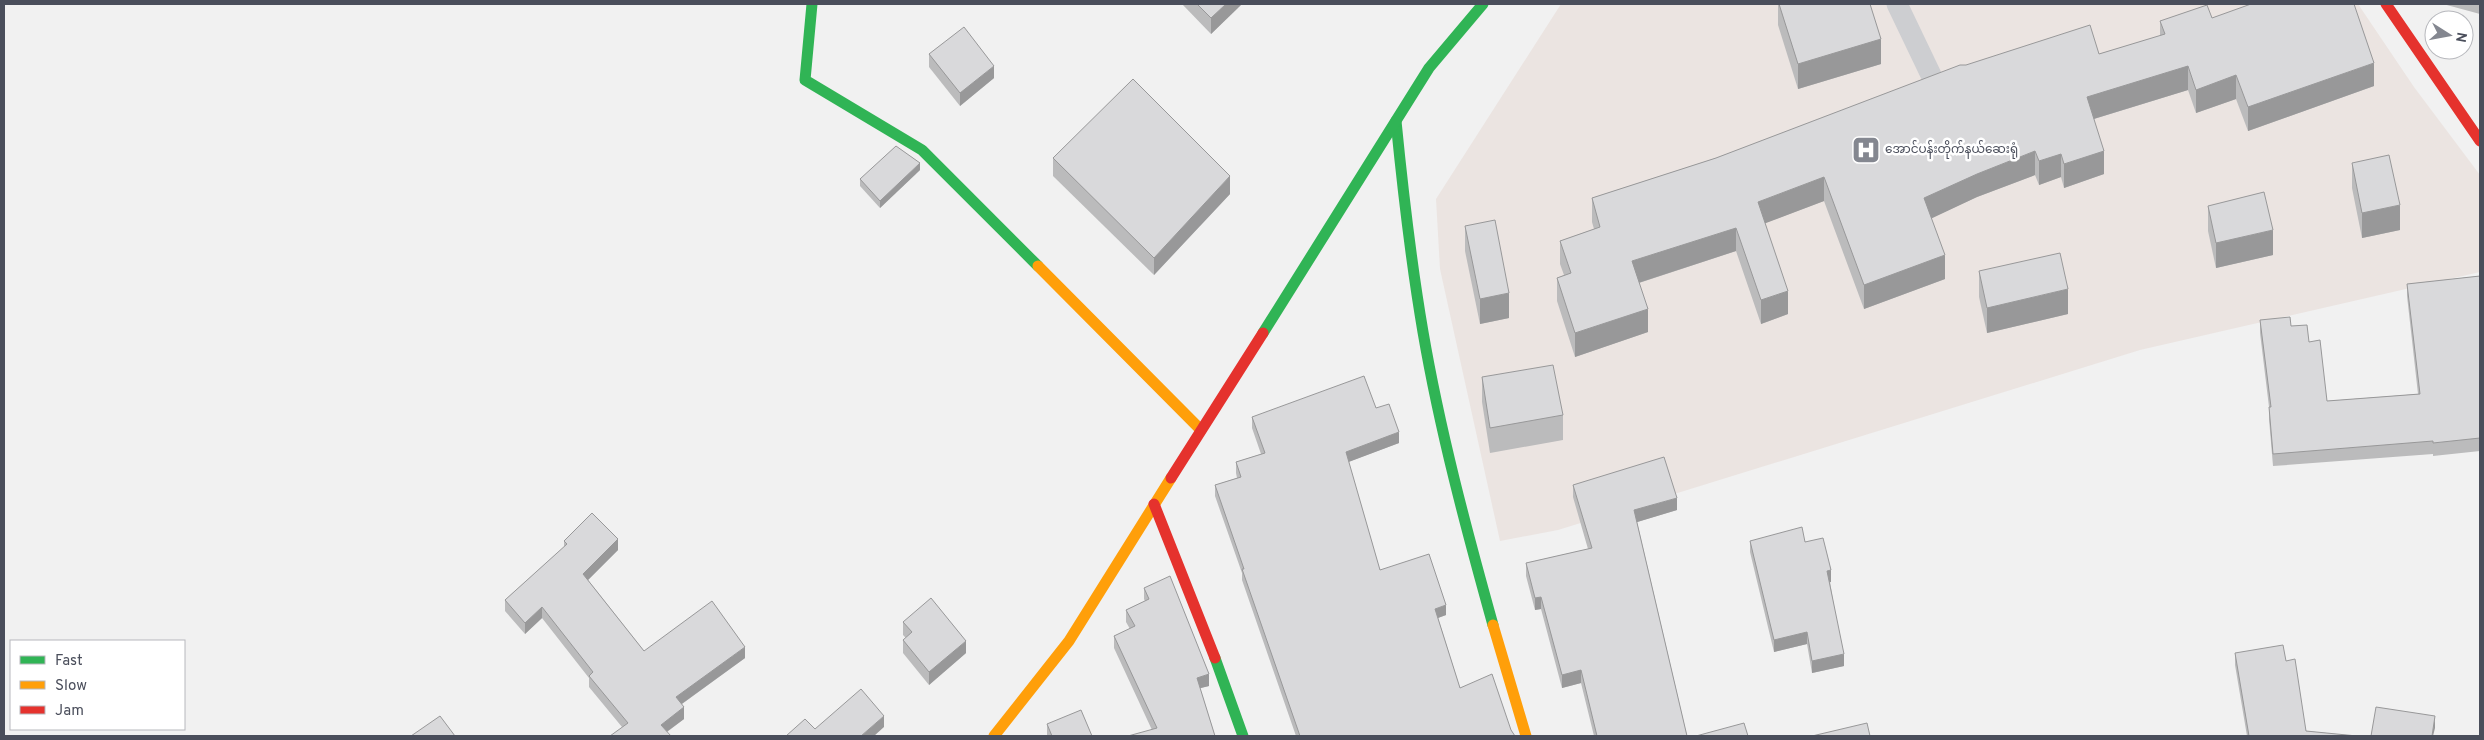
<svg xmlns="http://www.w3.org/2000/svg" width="2484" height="740" font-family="Overpass,'Noto Sans Myanmar',sans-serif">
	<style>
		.medical { fill: #ebe4e1 }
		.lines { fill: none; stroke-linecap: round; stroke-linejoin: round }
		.lane { stroke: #cdced1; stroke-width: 21 }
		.fast { stroke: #30b455; stroke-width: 11 }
		.slow { stroke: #ff9f0a; stroke-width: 11 }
		.jam { stroke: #e5322d; stroke-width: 11 }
		.wall { fill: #bbbbbc }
		.shaded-wall { fill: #989899 }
		.building { fill: #d9d9db; stroke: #989899 }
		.labels { text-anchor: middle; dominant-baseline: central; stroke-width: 5; stroke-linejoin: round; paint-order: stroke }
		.poi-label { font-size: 12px; fill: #4a4e5b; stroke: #fff; text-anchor: start }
	</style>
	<rect width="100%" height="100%" fill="#f1f1f1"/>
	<polygon class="medical" points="1561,4 2358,4 2414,87 2480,175 2480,272 2140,350 1558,530 1500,541 1440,269 1436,199"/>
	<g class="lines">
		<polyline class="lane" points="1897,4 1931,75"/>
		<g class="fast">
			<polyline points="812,4 805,80 922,150 1038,266"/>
			<path d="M1396 121C1403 192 1411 262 1423 332 1440 431 1466 528 1493 625"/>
			<polyline points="1263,333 1429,68 1483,4"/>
			<polyline points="1215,658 1243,736"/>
		</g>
		<g class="slow">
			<polyline points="1038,266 1201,430"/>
			<polyline points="1493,625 1526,736"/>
			<polyline points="994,736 1069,641 1171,478"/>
		</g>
		<g class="jam">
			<polyline points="2386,4 2480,141"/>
			<polyline points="1171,478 1263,333"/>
			<polyline points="1154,504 1215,658"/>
		</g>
	</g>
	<g class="wall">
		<polygon points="1182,4 1242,4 1211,34"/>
		<polygon points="1778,4 1870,4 1881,64 1798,89 1778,25"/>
		<polygon points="2443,4 2480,4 2480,14"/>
		<polygon points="2212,18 2374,86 2248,131 2236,99 2196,113 2188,90 2094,119 2104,174 2064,188 2061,177 2039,185 2035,175 1977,197 1931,218 1945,279 1864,309 1824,201 1765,223 1788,314 1761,324 1736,251 1639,283 1648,332 1575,357 1557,301 1557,278 1564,275 1560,264 1560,241 1594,229 1592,222 1592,198 1716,158 1966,65 2099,54 2160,36 2160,21"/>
		<polygon points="929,54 994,78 960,106 929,67"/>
		<polygon points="1053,158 1230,194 1154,275 1053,176"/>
		<polygon points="2352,163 2400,230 2362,238 2352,188"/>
		<polygon points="920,170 880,208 860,186 860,179"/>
		<polygon points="2208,206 2273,255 2216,268 2208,231"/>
		<polygon points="1465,226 1509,318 1480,324 1465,251"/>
		<polygon points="1979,271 2068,314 1987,333 1979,297"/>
		<polygon points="2480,276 2480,451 2433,456 2433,454 2273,466 2269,419 2269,407 2260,333 2260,320 2291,326 2309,342 2327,401 2418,394 2407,296 2407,284"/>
		<polygon points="1482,377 1563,415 1563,440 1490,453 1482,402"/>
		<polygon points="1376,408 1399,443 1348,462 1380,570 1446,615 1438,618 1460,688 1511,730 1515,736 1296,736 1242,580 1242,573 1215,496 1215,485 1237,478 1236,473 1236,462 1261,454 1252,428 1252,417"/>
		<polygon points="1573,485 1677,510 1637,522 1687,736 1594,736 1581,683 1562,688 1541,609 1535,610 1526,576 1526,563 1588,549 1573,497"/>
		<polygon points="564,541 618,550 588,580 644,651 745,658 682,704 684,719 667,732 622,727 589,687 589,678 542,618 525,634 505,611 505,600 564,547"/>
		<polygon points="1750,541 1805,542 1831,582 1830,582 1844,666 1812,673 1807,644 1774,652 1750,552"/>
		<polygon points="1144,588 1209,686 1200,688 1215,736 1152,730 1114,648 1114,636 1130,629 1126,622 1126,610 1145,601 1144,599"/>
		<polygon points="903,622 966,653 929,685 903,653 903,640 906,638 903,635"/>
		<polygon points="2235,653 2286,661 2306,731 2357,736 2247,736 2235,665"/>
		<polygon points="1047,724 1092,736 1047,736"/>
	</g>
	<g class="shaded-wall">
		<polygon points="1226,4 1242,4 1211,34 1211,18"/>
		<polygon points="1881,39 1881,64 1798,89 1798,64"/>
		<polygon points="2374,63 2374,86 2248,131 2248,107"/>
		<polygon points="994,66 994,78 960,106 960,93"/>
		<polygon points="2188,66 2188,90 2087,121 2087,97"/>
		<polygon points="2236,75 2236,99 2196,113 2196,90"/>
		<polygon points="2035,151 2035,175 1977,197 1924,222 1924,198 1977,174"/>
		<polygon points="2104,151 2104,174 2064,188 2064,164"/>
		<polygon points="2061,154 2061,177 2039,185 2039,161"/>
		<polygon points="920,163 920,170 880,208 880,201"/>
		<polygon points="1230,176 1230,194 1154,275 1154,258"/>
		<polygon points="1824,177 1824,201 1758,226 1758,202"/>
		<polygon points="2400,205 2400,230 2362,238 2362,213"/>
		<polygon points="1736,228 1736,251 1632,285 1632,261"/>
		<polygon points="2273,230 2273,255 2216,268 2216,243"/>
		<polygon points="1945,255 1945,279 1864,309 1864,285"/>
		<polygon points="2068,289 2068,314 1987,333 1987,308"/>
		<polygon points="1788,291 1788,314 1761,324 1761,300"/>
		<polygon points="1509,293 1509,318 1480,324 1480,299"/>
		<polygon points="1648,309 1648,332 1575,357 1575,333"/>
		<polygon points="1399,432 1399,443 1346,463 1346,452"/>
		<polygon points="1677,498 1677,510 1634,523 1634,510"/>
		<polygon points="618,539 618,550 583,585 583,574"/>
		<polygon points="1831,570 1831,582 1827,583 1827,571"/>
		<polygon points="1541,597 1541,609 1535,610 1535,598"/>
		<polygon points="1446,605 1446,615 1435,619 1435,609"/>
		<polygon points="542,607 542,618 525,634 525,623"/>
		<polygon points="1807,632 1807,644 1774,652 1774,640"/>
		<polygon points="966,641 966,653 929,685 929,672"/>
		<polygon points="745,647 745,658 676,708 676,697"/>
		<polygon points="1844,654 1844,666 1812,673 1812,661"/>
		<polygon points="1581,670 1581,683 1562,688 1562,675"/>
		<polygon points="1209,674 1209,686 1197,689 1197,678"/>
		<polygon points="684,707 684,719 661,736 661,725"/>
		<polygon points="884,716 884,727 874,736 861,736"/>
		<polygon points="2435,716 2435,728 2433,736 2432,736"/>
	</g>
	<g class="building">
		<polygon points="1197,4 1226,4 1211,18"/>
		<polygon points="1779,4 1870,4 1881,39 1798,64"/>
		<polygon points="2251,4 2354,4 2374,63 2248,107 2236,75 2196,90 2188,66 2087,97 2104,151 2064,164 2061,154 2039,161 2035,151 1977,174 1924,198 1945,255 1864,285 1824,177 1758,202 1788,291 1761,300 1736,228 1632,261 1648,309 1575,333 1557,278 1571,273 1560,241 1600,227 1592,198 1716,158 1960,65 1966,65 2090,25 2099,54 2165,34 2160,21 2207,5 2212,18"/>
		<polygon points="964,27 994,66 960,93 929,54"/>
		<polygon points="1133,79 1230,176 1154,258 1053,158"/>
		<polygon points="896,146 920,163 880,201 860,179"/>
		<polygon points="2389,155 2400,205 2362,213 2352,163"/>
		<polygon points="2264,192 2273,230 2216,243 2208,206"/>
		<polygon points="1495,220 1509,293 1480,299 1465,226"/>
		<polygon points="2060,253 2068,289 1987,308 1979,271"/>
		<polygon points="2480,276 2480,438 2433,443 2433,441 2273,454 2269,407 2271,407 2260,320 2290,317 2291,326 2307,325 2309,342 2320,340 2327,401 2420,394 2407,284"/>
		<polygon points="1553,365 1563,415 1490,428 1482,377"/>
		<polygon points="1364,376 1376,408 1389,404 1399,432 1346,452 1380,570 1429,554 1446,605 1435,609 1460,688 1492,674 1511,730 1515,736 1300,736 1242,569 1244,569 1215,485 1241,477 1236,462 1265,453 1252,417"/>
		<polygon points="1664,457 1677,498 1634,510 1687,736 1597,736 1581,670 1562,675 1541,597 1535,598 1526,563 1592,548 1573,485"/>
		<polygon points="592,513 618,539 583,574 644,651 712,601 745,647 676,697 684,707 661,725 671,736 610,736 628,723 589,676 593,672 542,607 525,623 505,600 567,544 564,541"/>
		<polygon points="1802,527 1805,542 1823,538 1831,570 1827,571 1844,654 1812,661 1807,632 1774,640 1750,541"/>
		<polygon points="1170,576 1209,674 1197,678 1215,736 1128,736 1157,728 1114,636 1135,626 1126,610 1149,599 1144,588"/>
		<polygon points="931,598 966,641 929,672 903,640 912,632 903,622"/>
		<polygon points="2283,645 2286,661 2295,659 2306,731 2357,736 2249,736 2235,653"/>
		<polygon points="861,689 884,716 861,736 786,736 805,719 815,729"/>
		<polygon points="2376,707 2435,716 2432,736 2371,736"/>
		<polygon points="1081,710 1092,736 1052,736 1047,724"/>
		<polygon points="440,716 455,736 411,736"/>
		<polygon points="1744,723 1748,736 1696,736"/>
		<polygon points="1867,723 1870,736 1812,736"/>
	</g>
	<defs>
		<symbol id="hospital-square" viewBox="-11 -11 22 22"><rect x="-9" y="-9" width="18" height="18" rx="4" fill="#848790" stroke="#fff"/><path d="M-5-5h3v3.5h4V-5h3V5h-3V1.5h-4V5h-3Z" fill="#fff"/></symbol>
	</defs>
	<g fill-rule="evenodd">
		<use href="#hospital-square" x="1850" y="134" width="32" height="32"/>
	</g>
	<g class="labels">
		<g class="poi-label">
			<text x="1885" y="150">အောင်ပန်းတိုက်နယ်ဆေးရုံ</text>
		</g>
	</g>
	<rect width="2484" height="740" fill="none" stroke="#4a4e5b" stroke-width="10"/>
	<rect x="10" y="640" width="175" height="90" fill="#ffffff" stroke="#b7b8bd"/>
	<rect x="20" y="656" width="25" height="8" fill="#30b455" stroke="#b7b8bd"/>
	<text x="55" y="665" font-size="15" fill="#4a4e5b">Fast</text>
	<rect x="20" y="681" width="25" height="8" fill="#ff9f0a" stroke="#b7b8bd"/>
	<text x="55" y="690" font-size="15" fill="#4a4e5b">Slow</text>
	<rect x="20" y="706" width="25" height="8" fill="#e5322d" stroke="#b7b8bd"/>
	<text x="55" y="715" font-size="15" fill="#4a4e5b">Jam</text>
	<g transform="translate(2449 35) rotate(101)"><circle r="24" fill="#ffffff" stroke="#b7b8bd"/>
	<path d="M0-4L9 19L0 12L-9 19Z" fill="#848790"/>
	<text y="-8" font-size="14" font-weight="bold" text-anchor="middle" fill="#4a4e5b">N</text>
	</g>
</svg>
